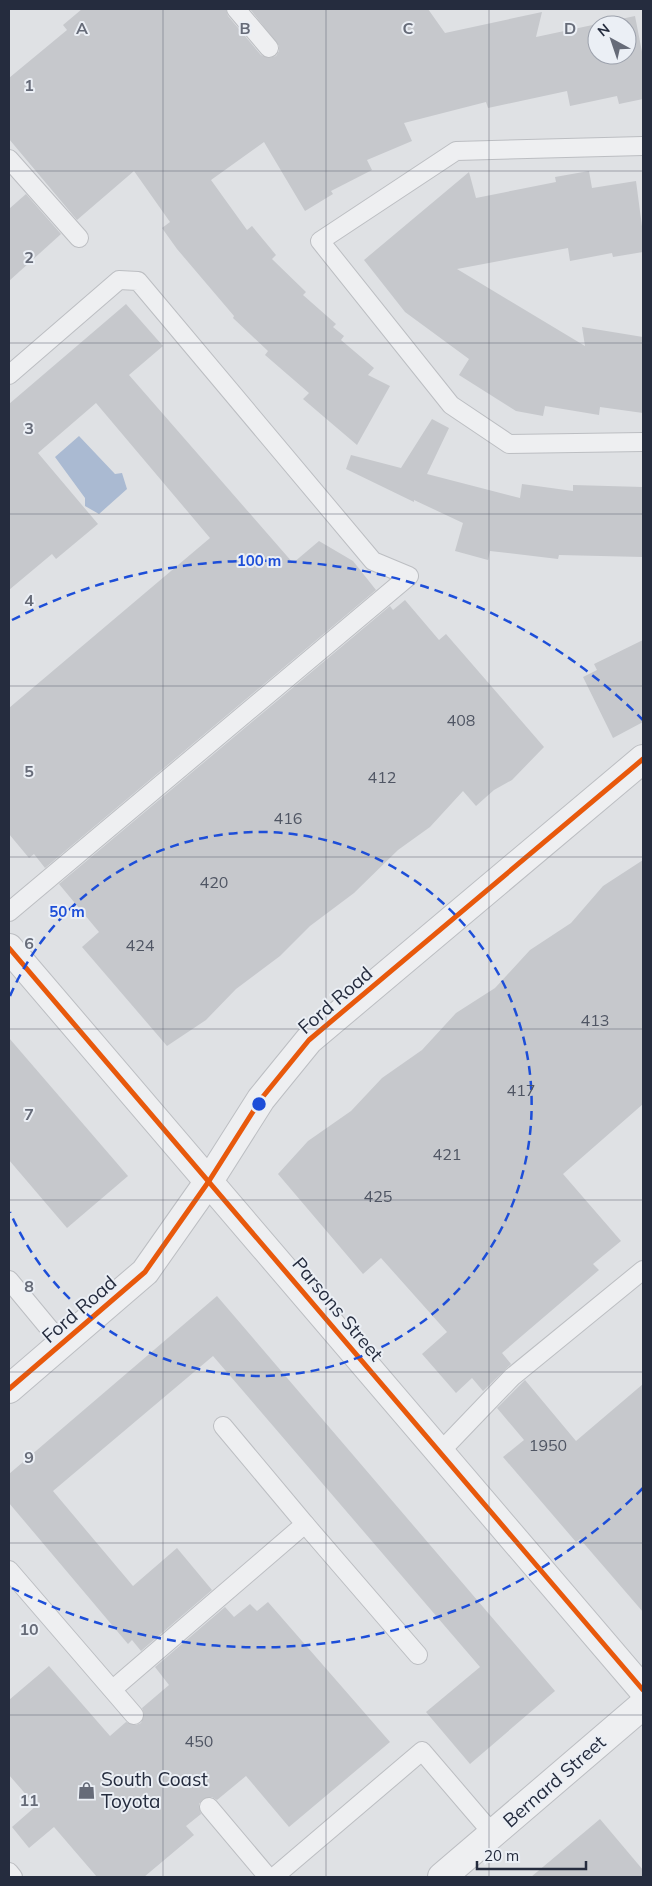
<svg xmlns="http://www.w3.org/2000/svg" width="652" height="1886" font-family="Mulish,sans-serif">
	<style>
		.water { fill: #aabad2 }
		.building { fill: #c6c8cc; fill-rule: evenodd }
		.lines { fill: none; stroke-linecap: round; stroke-linejoin: round }
		.lane-casing { stroke: #bcbec2; stroke-width: 20 }
		.street-casing { stroke: #bcbec2; stroke-width: 30 }
		.lane { stroke: #eeeff1; stroke-width: 18 }
		.street { stroke: #eeeff1; stroke-width: 28 }
		.cycleway-casing { stroke: #ebeff5; stroke-width: 8 }
		.cycleway { stroke: #e8590c; stroke-width: 5 }
		.grid { fill: none; stroke: #666b78; stroke-width: 1; stroke-opacity: 0.55 }
		.ring { fill: none; stroke: #1d4ed8; stroke-width: 2.5; stroke-dasharray: 9 6 }
		.labels { text-anchor: middle; dominant-baseline: central; stroke-width: 4; stroke-linejoin: round; paint-order: stroke }
		.number-label { font-size: 16px; fill: #4f5563 }
		.street-label { font-size: 19px; fill: #252c3e; stroke: #ebeff5 }
		.poi-label { font-size: 19px; fill: #252c3e; stroke: #ebeff5; text-anchor: start }
		.grid-label { font-size: 16px; text-anchor: middle; font-weight: bold; fill: #666b78; stroke: #ebeff5; stroke-width: 4; stroke-linejoin: round; paint-order: stroke }
		.centre { fill: #1d4ed8; stroke: #ebeff5; stroke-width: 2.5 }
		.ring-label { font-size: 15px; text-anchor: middle; font-weight: bold; fill: #1d4ed8; stroke: #ebeff5; stroke-width: 4; stroke-linejoin: round; paint-order: stroke }
	</style>
	<rect width="100%" height="100%" fill="#dfe1e4"/>
	<polygon class="water" points="79,436 115,474 122,473 127,489 99,514 85,506 85,498 55,457"/>
	<g class="building">
		<path d="M82 9H226L228 16 261 55 270 58 276 56 279 51V46L250 9H428L445 33 542 12 536 37 635 16 643 57V99L619 104 617 96 570 106 567 91 488 108 486 102 404 123 412 141 367 160 372 170 331 191 333 194 305 211 264 142 211 180 247 230 252 226 276 255 272 259 306 292 303 295 336 324 333 327 344 336 341 340 374 368 368 375 390 386 357 445 303 399 309 393 265 355 268 351 233 318 234 316 177 249 162 228 170 222 134 171 77 220 9 139V78L67 30 63 25ZM597 25H627V55H597Z"/>
		<polygon points="589,171 592,188 636,181 643,234 643,252 613,257 612,253 570,261 568,248 457,269 585,346 582,327 643,337 643,413 600,407 599,415 545,406 543,416 516,411 459,375 469,359 405,312 364,260 469,172 476,198 556,182 555,177"/>
		<polygon points="26,194 61,234 9,281 9,209"/>
		<polygon points="126,304 163,346 129,375 293,563 319,541 353,561 376,590 45,868 34,854 29,858 9,834 9,708 210,538 96,403 38,453 98,524 56,559 52,554 9,590 9,404"/>
		<polygon points="432,419 449,428 427,474 520,498 522,484 573,491 573,485 643,487 643,557 559,555 558,559 490,551 488,560 455,551 463,523 414,500 414,502 346,469 351,455 401,468"/>
		<polygon points="405,600 439,640 446,634 544,747 512,780 494,790 476,806 463,791 430,827 398,850 354,893 310,926 280,956 236,989 206,1020 167,1046 82,947 99,932 59,884 390,606 393,610"/>
		<polygon points="643,640 643,722 613,738 583,677 597,670 594,664"/>
		<polygon points="643,860 643,1104 563,1174 621,1241 593,1264 599,1270 502,1353 511,1364 483,1391 472,1378 456,1393 422,1354 447,1332 381,1258 363,1274 278,1174 308,1141 351,1111 382,1078 422,1050 456,1013 495,988 530,950 571,923 603,886"/>
		<polygon points="9,1038 128,1176 67,1228 9,1160"/>
		<polygon points="217,1296 555,1691 470,1764 426,1712 480,1667 213,1356 53,1491 133,1586 177,1548 212,1590 141,1651 132,1640 128,1644 9,1503 9,1474"/>
		<polygon points="525,1380 576,1441 643,1384 643,1612 580,1539 576,1542 503,1457 524,1440 497,1408"/>
		<polygon points="268,1602 390,1742 289,1827 246,1776 217,1800 212,1797 203,1799 199,1804 201,1814 186,1826 194,1835 144,1877 97,1877 54,1827 29,1848 12,1827 36,1806 9,1775 9,1700 49,1666 110,1736 126,1722 136,1725 141,1723 144,1714 142,1708 169,1685 155,1667 225,1607 234,1617 250,1604 257,1611"/>
		<polygon points="600,1819 643,1870 643,1877 531,1877"/>
	</g>
	<g class="lines">
		<defs>
			<g id="lane">
				<polyline points="236,9 269,48"/>
				<polyline points="643,146 456,151 320,241 451,405 509,444 643,442"/>
				<polyline points="9,159 79,238"/>
				<polyline points="9,375 119,280 138,281 373,561 409,576 9,912"/>
				<polyline points="9,1280 62,1344"/>
				<polyline points="440,1452 512,1377 643,1270"/>
				<polyline points="305,1524 418,1655"/>
				<polyline points="9,1570 134,1715"/>
				<polyline points="113,1689 305,1524 223,1426"/>
				<polyline points="209,1807 268,1877"/>
				<polyline points="9,1872 13,1877"/>
				<polyline points="274,1877 422,1751 493,1834"/>
			</g>
			<g id="street">
				<polyline points="9,948 643,1690"/>
				<polyline points="9,1389 145,1272 209,1181 261,1099 309,1040 643,759"/>
				<polyline points="442,1877 643,1705"/>
			</g>
		</defs>
		<use href="#lane" class="lane-casing"/>
		<use href="#street" class="street-casing"/>
		<use href="#lane" class="lane"/>
		<use href="#street" class="street"/>
		<defs>
			<g id="cycleway">
				<polyline points="9,948 643,1690"/>
				<polyline points="9,1389 145,1272 209,1181 261,1099 309,1040 643,759"/>
			</g>
		</defs>
		<use href="#cycleway" class="cycleway-casing"/>
		<use href="#cycleway" class="cycleway"/>
	</g>
	<path class="grid" d="M163 9V1877M326 9V1877M489 9V1877M9 171H643M9 343H643M9 514H643M9 686H643M9 857H643M9 1029H643M9 1200H643M9 1372H643M9 1543H643M9 1715H643"/>
	<g class="ring">
		<path d="M10 996A272 272 0 1 1 10 1212"/>
		<path d="M643 1488A543 543 0 0 1 12 1588M12 620A543 543 0 0 1 643 720"/>
	</g>
	<defs>
		<symbol id="shop-bare" viewBox="-9 -9 18 18"><path d="M-5-2.5h2.3a2.7 3.5 0 0 1 5.4 0H5L5.5 6h-11ZM-1.5-2.5h3a1.5 2.3 0 0 0-3 0Z" fill="#666b78" stroke="#ebeff5" stroke-width="2.5" paint-order="stroke"/></symbol>
	</defs>
	<g fill-rule="evenodd">
		<use href="#shop-bare" x="74" y="1778" width="25" height="25"/>
	</g>
	<g class="labels">
		<g class="number-label">
			<text x="461" y="720">408</text>
			<text x="382" y="777">412</text>
			<text x="288" y="818">416</text>
			<text x="214" y="882">420</text>
			<text x="140" y="945">424</text>
			<text x="595" y="1020">413</text>
			<text x="521" y="1090">417</text>
			<text x="447" y="1154">421</text>
			<text x="378" y="1196">425</text>
			<text x="548" y="1445">1950</text>
			<text x="199" y="1741">450</text>
		</g>
		<g class="street-label">
			<text transform="translate(335 1000) rotate(-41)">Ford Road</text>
			<text transform="translate(79 1309) rotate(-41)">Ford Road</text>
			<text transform="translate(338 1309) rotate(50)">Parsons Street</text>
			<text transform="translate(554 1781) rotate(-41)">Bernard Street</text>
		</g>
		<g class="poi-label">
			<text x="101" y="1779">South Coast<tspan x="101" dy="22">Toyota</tspan></text>
		</g>
	</g>
	<g class="grid-label">
		<text x="82" y="34">A</text>
		<text x="245" y="34">B</text>
		<text x="408" y="34">C</text>
		<text x="570" y="34">D</text>
		<text x="29" y="91">1</text>
		<text x="29" y="263">2</text>
		<text x="29" y="434">3</text>
		<text x="29" y="606">4</text>
		<text x="29" y="777">5</text>
		<text x="29" y="949">6</text>
		<text x="29" y="1120">7</text>
		<text x="29" y="1292">8</text>
		<text x="29" y="1463">9</text>
		<text x="29" y="1635">10</text>
		<text x="29" y="1806">11</text>
	</g>
	<circle cx="259" cy="1104" r="8" class="centre"/>
	<g class="ring-label">
		<text x="259" y="566">100 m</text>
		<text x="67" y="917">50 m</text>
	</g>
	<rect width="652" height="1886" fill="none" stroke="#252c3e" stroke-width="20"/>
	<g transform="translate(612 40) rotate(320)"><circle r="24" fill="#ebeff5" stroke="#9ca1ac"/>
	<path d="M0-4L9 19L0 12L-9 19Z" fill="#666b78"/>
	<text y="-8" font-size="14" font-weight="bold" text-anchor="middle" fill="#252c3e">N</text>
	</g>
	<path d="M477 1861v8h109v-8" fill="none" stroke="#252c3e" stroke-width="2.5"/>
	<text x="484" y="1861" font-size="15" fill="#252c3e" stroke="#ebeff5" stroke-width="4" paint-order="stroke">20 m</text>
</svg>
